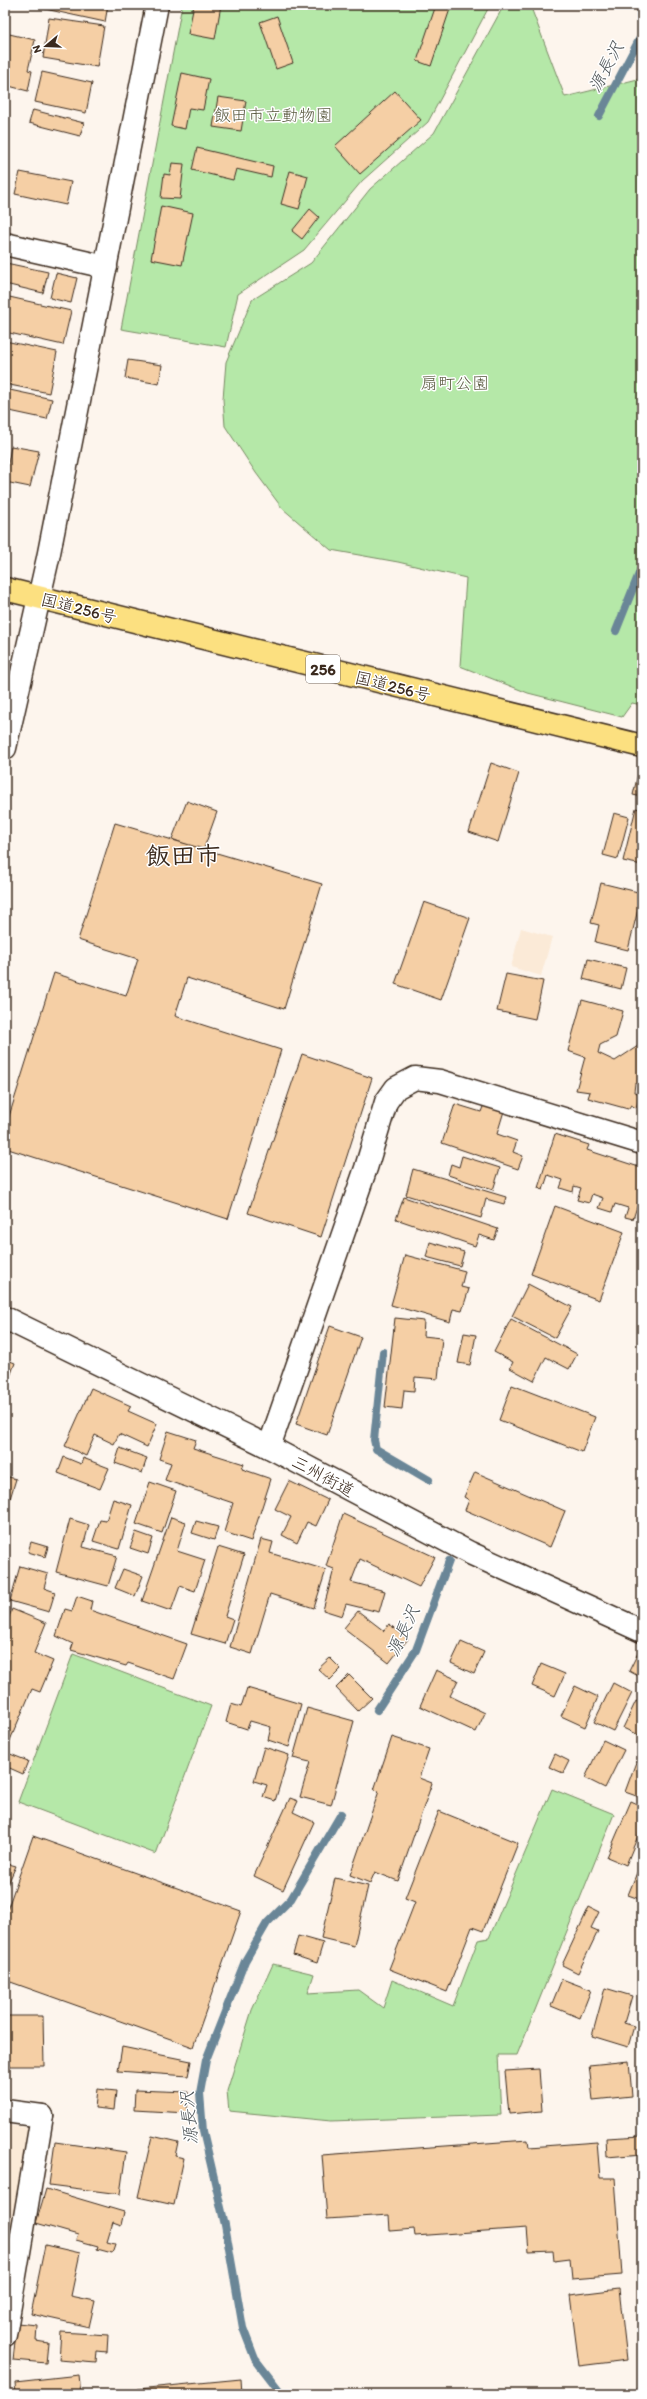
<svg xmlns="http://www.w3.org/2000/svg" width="647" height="2399" font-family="Itim,'Klee One',sans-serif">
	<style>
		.built { fill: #fbead7 }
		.green { fill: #b5e8a8; stroke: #788963 }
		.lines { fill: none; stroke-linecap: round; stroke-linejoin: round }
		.stream { stroke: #6a8697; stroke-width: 8 }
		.building { fill: #f5cfa5; stroke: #3b2a1e }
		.minor-casing { stroke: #3b2a1e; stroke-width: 25 }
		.tertiary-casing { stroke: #3b2a1e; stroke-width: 25 }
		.trunk-casing { stroke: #3b2a1e; stroke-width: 25 }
		.minor { stroke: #fff; stroke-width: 22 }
		.tertiary { stroke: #fff; stroke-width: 22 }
		.trunk { stroke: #fce080; stroke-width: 22 }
		.labels { text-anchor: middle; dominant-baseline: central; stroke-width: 3; stroke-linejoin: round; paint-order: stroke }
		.shield { fill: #fff; stroke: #766a62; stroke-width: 1 }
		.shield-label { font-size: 16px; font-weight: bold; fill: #3b2a1e }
		.park-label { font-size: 17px; fill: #5a5a40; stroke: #fff }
		.street-label { font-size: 17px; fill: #3b2a1e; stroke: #fff }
		.water-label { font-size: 18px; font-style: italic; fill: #52585b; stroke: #fff }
		.town-label { font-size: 25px; font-weight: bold; fill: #3b2a1e; stroke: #fff }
	</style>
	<rect width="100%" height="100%" fill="#fdf5ed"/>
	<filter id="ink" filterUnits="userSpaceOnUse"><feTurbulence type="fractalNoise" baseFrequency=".025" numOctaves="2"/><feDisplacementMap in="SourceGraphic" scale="8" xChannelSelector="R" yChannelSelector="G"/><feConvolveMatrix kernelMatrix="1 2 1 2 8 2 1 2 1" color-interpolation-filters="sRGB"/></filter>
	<g filter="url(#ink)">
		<g class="built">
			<polygon points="521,928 552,937 541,976 511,967"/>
			<polygon points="5,2125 24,2127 30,2131 5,2290"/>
		</g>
		<g class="green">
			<polygon points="182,5 490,5 428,122 362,181 304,250 238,294 226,347 121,329"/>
			<polygon points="504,5 530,5 565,97 642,78 642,705 632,703 622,717 528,693 460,666 466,578 398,562 331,550 282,508 256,473 225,426 223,399 226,362 252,300 311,263 370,189 434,133"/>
			<polygon points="73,1654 211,1706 156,1854 18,1802"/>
			<polygon points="552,1789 614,1814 517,2055 498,2055 501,2115 331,2121 229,2111 227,2091 252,2010 273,1964 314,1974 308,1993 358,1990 383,2008 392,1980 453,2006 478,1940 489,1938"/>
		</g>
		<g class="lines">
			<g class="stream">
				<polyline points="599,116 642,34"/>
				<polyline points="616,631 642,566"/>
				<polyline points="383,1352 374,1440 376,1449 429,1480"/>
				<polyline points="377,1710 416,1650 449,1561"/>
				<polyline points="282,2394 255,2359 243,2328 225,2225 203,2131 200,2093 206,2060 245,1961 267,1923 291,1899 341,1814"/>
			</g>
		</g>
		<g class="building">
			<polygon points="46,5 108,5 105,22 45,9"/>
			<polygon points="194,5 221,5 215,39 188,34"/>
			<polygon points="436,5 451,6 431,66 417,61"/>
			<polygon points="277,16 293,63 276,69 260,22"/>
			<polygon points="49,18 104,26 97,67 43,58"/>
			<polygon points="5,33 35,40 28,70 32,71 28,91 5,85"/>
			<polygon points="42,72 92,83 86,113 35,102"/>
			<polygon points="182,73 209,79 203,110 189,108 185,129 171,126"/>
			<polygon points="395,91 421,120 360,174 335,146"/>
			<polygon points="218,97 246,101 241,131 213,127"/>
			<polygon points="33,110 84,123 80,136 29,123"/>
			<polygon points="5,147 8,147 5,160"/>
			<polygon points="197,148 273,166 271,177 236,169 233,180 192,170"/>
			<polygon points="172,163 184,164 180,199 161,198 164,174 170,175"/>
			<polygon points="290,171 308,176 299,209 281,204"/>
			<polygon points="20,172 71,182 66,205 15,194"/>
			<polygon points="161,206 193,213 182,265 151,259"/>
			<polygon points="310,209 319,217 302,239 292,231"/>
			<polygon points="6,263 48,272 43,293 5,284"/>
			<polygon points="56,273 77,278 71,303 50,298"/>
			<polygon points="5,296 71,311 63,345 5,332"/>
			<polygon points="5,341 57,352 49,393 5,384"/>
			<polygon points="128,360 162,365 159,384 125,378"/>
			<polygon points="5,389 52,399 47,419 5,410"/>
			<polygon points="11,446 39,451 30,487 5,482"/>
			<polygon points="491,763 519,773 498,842 469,832"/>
			<polygon points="638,774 642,775 642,797 633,795"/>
			<polygon points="187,801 217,812 203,851 172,839"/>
			<polygon points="636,808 642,810 642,865 623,861"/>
			<polygon points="614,813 629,817 618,859 603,855"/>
			<polygon points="115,823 322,884 284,1009 187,978 175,1016 281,1050 228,1219 5,1148 5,1129 54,973 126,996 138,959 78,940"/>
			<polygon points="601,883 642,893 628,950 595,942 599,925 591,923"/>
			<polygon points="424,902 470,918 441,1000 395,984"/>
			<polygon points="588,959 626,968 621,989 583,979"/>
			<polygon points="506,974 543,981 535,1019 497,1011"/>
			<polygon points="582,1000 623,1011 616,1037 600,1045 598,1053 615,1061 638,1046 642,1048 642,1085 635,1083 634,1092 641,1094 636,1108 631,1105 628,1109 588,1098 590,1092 576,1090 585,1057 568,1051"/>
			<polygon points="302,1054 372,1078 321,1237 248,1213"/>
			<polygon points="455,1104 481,1112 484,1104 504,1111 497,1134 517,1141 513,1152 523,1156 518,1169 442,1143"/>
			<polygon points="555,1134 589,1145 587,1150 642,1168 642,1191 633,1219 625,1217 628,1208 615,1204 612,1212 599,1208 603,1198 592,1194 589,1203 577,1200 581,1188 574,1186 573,1192 560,1188 563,1180 548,1175 543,1190 538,1188"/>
			<polygon points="462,1156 500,1168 493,1190 448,1175 451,1164 459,1167"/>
			<polygon points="413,1169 506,1197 504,1204 486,1199 481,1218 406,1195"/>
			<polygon points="404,1197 498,1229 494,1240 479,1235 475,1246 396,1219"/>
			<polygon points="555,1206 624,1232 599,1300 531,1274"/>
			<polygon points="430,1242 464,1252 460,1266 426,1257"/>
			<polygon points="405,1255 465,1271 461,1287 469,1289 462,1311 453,1309 450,1322 391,1305"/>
			<polygon points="528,1284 572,1307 555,1338 512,1316"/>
			<polygon points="395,1318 424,1321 423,1336 442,1338 438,1379 415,1377 414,1391 404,1390 402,1409 385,1407"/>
			<polygon points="511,1319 577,1354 569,1369 546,1357 534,1381 510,1368 513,1362 494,1352"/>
			<polygon points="330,1326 361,1337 327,1435 296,1424"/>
			<polygon points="464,1333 476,1335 470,1365 458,1363"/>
			<polygon points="5,1359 15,1363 5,1390"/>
			<polygon points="512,1385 595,1417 582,1452 499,1420"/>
			<polygon points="91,1388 131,1406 128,1411 157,1424 147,1447 119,1434 114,1444 95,1435 86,1456 65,1446"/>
			<polygon points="168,1431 196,1440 193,1448 244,1464 242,1469 271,1479 251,1541 224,1532 233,1503 165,1480 171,1463 159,1459"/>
			<polygon points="120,1448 147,1458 142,1473 115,1463"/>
			<polygon points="64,1457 81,1464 83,1458 109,1468 100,1489 58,1473"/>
			<polygon points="475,1472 565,1511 550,1547 465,1510 469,1500 464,1497"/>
			<polygon points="5,1476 16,1479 5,1515"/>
			<polygon points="289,1481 328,1500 316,1526 307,1522 297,1543 282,1535 291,1517 275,1509"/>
			<polygon points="150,1482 176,1491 162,1533 136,1524"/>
			<polygon points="113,1499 132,1505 119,1549 93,1541 100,1520 106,1521"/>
			<polygon points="343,1514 435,1557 419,1587 360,1559 351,1582 385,1591 379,1612 346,1604 342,1616 323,1610 334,1569 326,1566"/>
			<polygon points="171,1517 186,1522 177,1551 205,1560 195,1591 180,1586 171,1611 142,1601"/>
			<polygon points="70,1519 89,1525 83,1547 117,1556 108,1586 56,1572"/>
			<polygon points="196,1521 218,1527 214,1540 192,1533"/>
			<polygon points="136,1532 153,1538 148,1554 130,1548"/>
			<polygon points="261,1539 273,1542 270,1553 326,1570 314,1608 270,1594 252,1654 230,1647"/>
			<polygon points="31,1542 48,1547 45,1557 28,1552"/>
			<polygon points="218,1547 244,1555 225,1616 233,1619 225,1644 191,1634"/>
			<polygon points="20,1566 48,1574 44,1588 55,1592 49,1612 10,1601"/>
			<polygon points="123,1569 143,1576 135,1596 115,1588"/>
			<polygon points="77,1596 92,1601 90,1610 187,1644 174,1679 128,1663 126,1666 71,1650 73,1644 56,1636 65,1609 72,1611"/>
			<polygon points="12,1609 46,1623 34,1653 53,1661 40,1692 32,1689 5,1752 28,1761 23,1774 5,1766 5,1627"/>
			<polygon points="358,1611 384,1631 389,1624 408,1639 389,1663 344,1628"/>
			<polygon points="461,1642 484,1652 474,1674 451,1663"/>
			<polygon points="640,1649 642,1650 642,1678 629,1671"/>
			<polygon points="330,1658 341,1669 330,1680 318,1669"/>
			<polygon points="541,1664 565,1674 555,1696 532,1686"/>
			<polygon points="436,1670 458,1680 450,1696 485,1713 476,1732 420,1706"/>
			<polygon points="349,1675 372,1698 358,1711 336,1688"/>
			<polygon points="613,1683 632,1693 613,1731 594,1722"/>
			<polygon points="575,1686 598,1697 585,1727 561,1716"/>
			<polygon points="247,1688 301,1704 289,1747 268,1740 271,1727 250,1721 247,1729 226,1722 231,1704 241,1707"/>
			<polygon points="636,1701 642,1704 642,1726 638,1735 623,1728"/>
			<polygon points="307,1708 354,1721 331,1805 300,1797 310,1762 293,1758"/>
			<polygon points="392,1737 429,1749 419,1778 432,1783 398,1881 375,1872 370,1883 350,1875 379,1791 374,1790"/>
			<polygon points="603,1740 624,1750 605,1788 585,1778"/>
			<polygon points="264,1747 289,1755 275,1801 263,1797 267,1785 254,1781"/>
			<polygon points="555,1754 569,1761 563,1773 549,1767"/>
			<polygon points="636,1762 642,1765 642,1798 625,1792"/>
			<polygon points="290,1798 298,1801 293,1812 314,1822 283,1890 254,1876"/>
			<polygon points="631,1801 642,1806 642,1826 626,1865 607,1857"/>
			<polygon points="439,1811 518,1843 483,1931 472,1927 447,1992 389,1969 415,1902 405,1898"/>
			<polygon points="33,1836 241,1911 193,2047 5,1980 5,1916"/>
			<polygon points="5,1863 16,1866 5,1890"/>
			<polygon points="640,1865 642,1866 642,1900 628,1895"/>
			<polygon points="335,1878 368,1886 354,1946 321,1938"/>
			<polygon points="589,1907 599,1912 591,1928 598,1931 578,1973 562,1965"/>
			<polygon points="298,1936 323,1943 317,1963 293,1955"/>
			<polygon points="562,1979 591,1990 580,2018 551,2006"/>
			<polygon points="605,1988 632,1996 624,2023 634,2026 628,2047 592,2036"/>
			<polygon points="5,2016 43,2016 44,2066 5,2066"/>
			<polygon points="122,2047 191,2061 188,2076 118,2071"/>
			<polygon points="629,2061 632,2096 593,2100 589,2065"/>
			<polygon points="539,2069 542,2111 509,2114 505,2071"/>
			<polygon points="97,2089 116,2091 114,2110 95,2108"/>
			<polygon points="135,2090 188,2092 187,2113 134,2110"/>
			<polygon points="152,2136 178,2142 175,2156 184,2158 174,2205 138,2197"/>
			<polygon points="642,2136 642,2154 607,2157 606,2138"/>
			<polygon points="528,2140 529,2147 597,2142 600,2178 615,2178 622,2275 572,2279 570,2259 554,2261 553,2251 529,2252 527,2228 415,2236 414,2229 390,2231 389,2215 327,2219 322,2155"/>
			<polygon points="55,2142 126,2152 120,2194 49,2185"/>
			<polygon points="46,2189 124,2212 121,2225 113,2222 107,2242 115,2244 112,2253 97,2249 98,2246 76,2240 78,2235 36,2223"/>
			<polygon points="45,2245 80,2253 71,2296 95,2301 89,2327 31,2314"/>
			<polygon points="619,2289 627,2360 579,2366 570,2295"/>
			<polygon points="17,2323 37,2325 36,2341 48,2343 46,2363 13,2360"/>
			<polygon points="61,2332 108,2335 107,2352 97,2351 96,2363 59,2360"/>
			<polygon points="79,2375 81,2394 16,2394 15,2382"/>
			<polygon points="241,2379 242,2394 138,2394 137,2389"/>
		</g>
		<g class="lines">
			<defs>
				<g id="minor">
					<polyline points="5,244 106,267"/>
					<polyline points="269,1447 366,1168 386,1102 396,1088 415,1078 440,1081 642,1143"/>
					<polyline points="5,2335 42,2116"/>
				</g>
				<g id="tertiary">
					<polyline points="5,748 48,558 157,5"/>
					<polyline points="5,1318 269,1447 470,1553 642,1631"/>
					<polyline points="5,2111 42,2116"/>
				</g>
				<polyline id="trunk" points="5,589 642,746"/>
			</defs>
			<use href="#minor" class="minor-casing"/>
			<use href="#tertiary" class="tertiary-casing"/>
			<use href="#trunk" class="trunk-casing"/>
			<use href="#minor" class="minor"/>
			<use href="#tertiary" class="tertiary"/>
			<use href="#trunk" class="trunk"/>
		</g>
	</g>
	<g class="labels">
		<rect class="shield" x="306" y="655" width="34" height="28" rx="3"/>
		<g class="shield-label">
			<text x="323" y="669">256</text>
		</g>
		<g class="park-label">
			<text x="273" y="115">飯田市立動物園</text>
			<text x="455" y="383">扇町公園</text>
		</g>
		<g class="street-label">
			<text transform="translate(79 608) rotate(14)">国道256号</text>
			<text transform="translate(393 686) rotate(14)">国道256号</text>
			<text transform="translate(323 1476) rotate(28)">三州街道</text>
		</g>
		<g class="water-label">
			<text transform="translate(606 67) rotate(-62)">源長沢</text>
			<text transform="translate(403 1631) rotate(-65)">源長沢</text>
			<text transform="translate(189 2118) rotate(-95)">源長沢</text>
		</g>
		<g class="town-label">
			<text x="183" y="855">飯田市</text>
		</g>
	</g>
	<rect width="647" height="2399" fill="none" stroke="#fff" stroke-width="20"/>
	<rect x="10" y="10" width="627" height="2379" fill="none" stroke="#3b2a1e" stroke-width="1.5" filter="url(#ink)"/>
	<g transform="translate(46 46) rotate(251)" stroke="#ffffff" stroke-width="3" paint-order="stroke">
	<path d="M0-3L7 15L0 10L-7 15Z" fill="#3b2a1e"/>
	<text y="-6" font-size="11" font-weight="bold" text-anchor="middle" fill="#3b2a1e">N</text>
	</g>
</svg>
